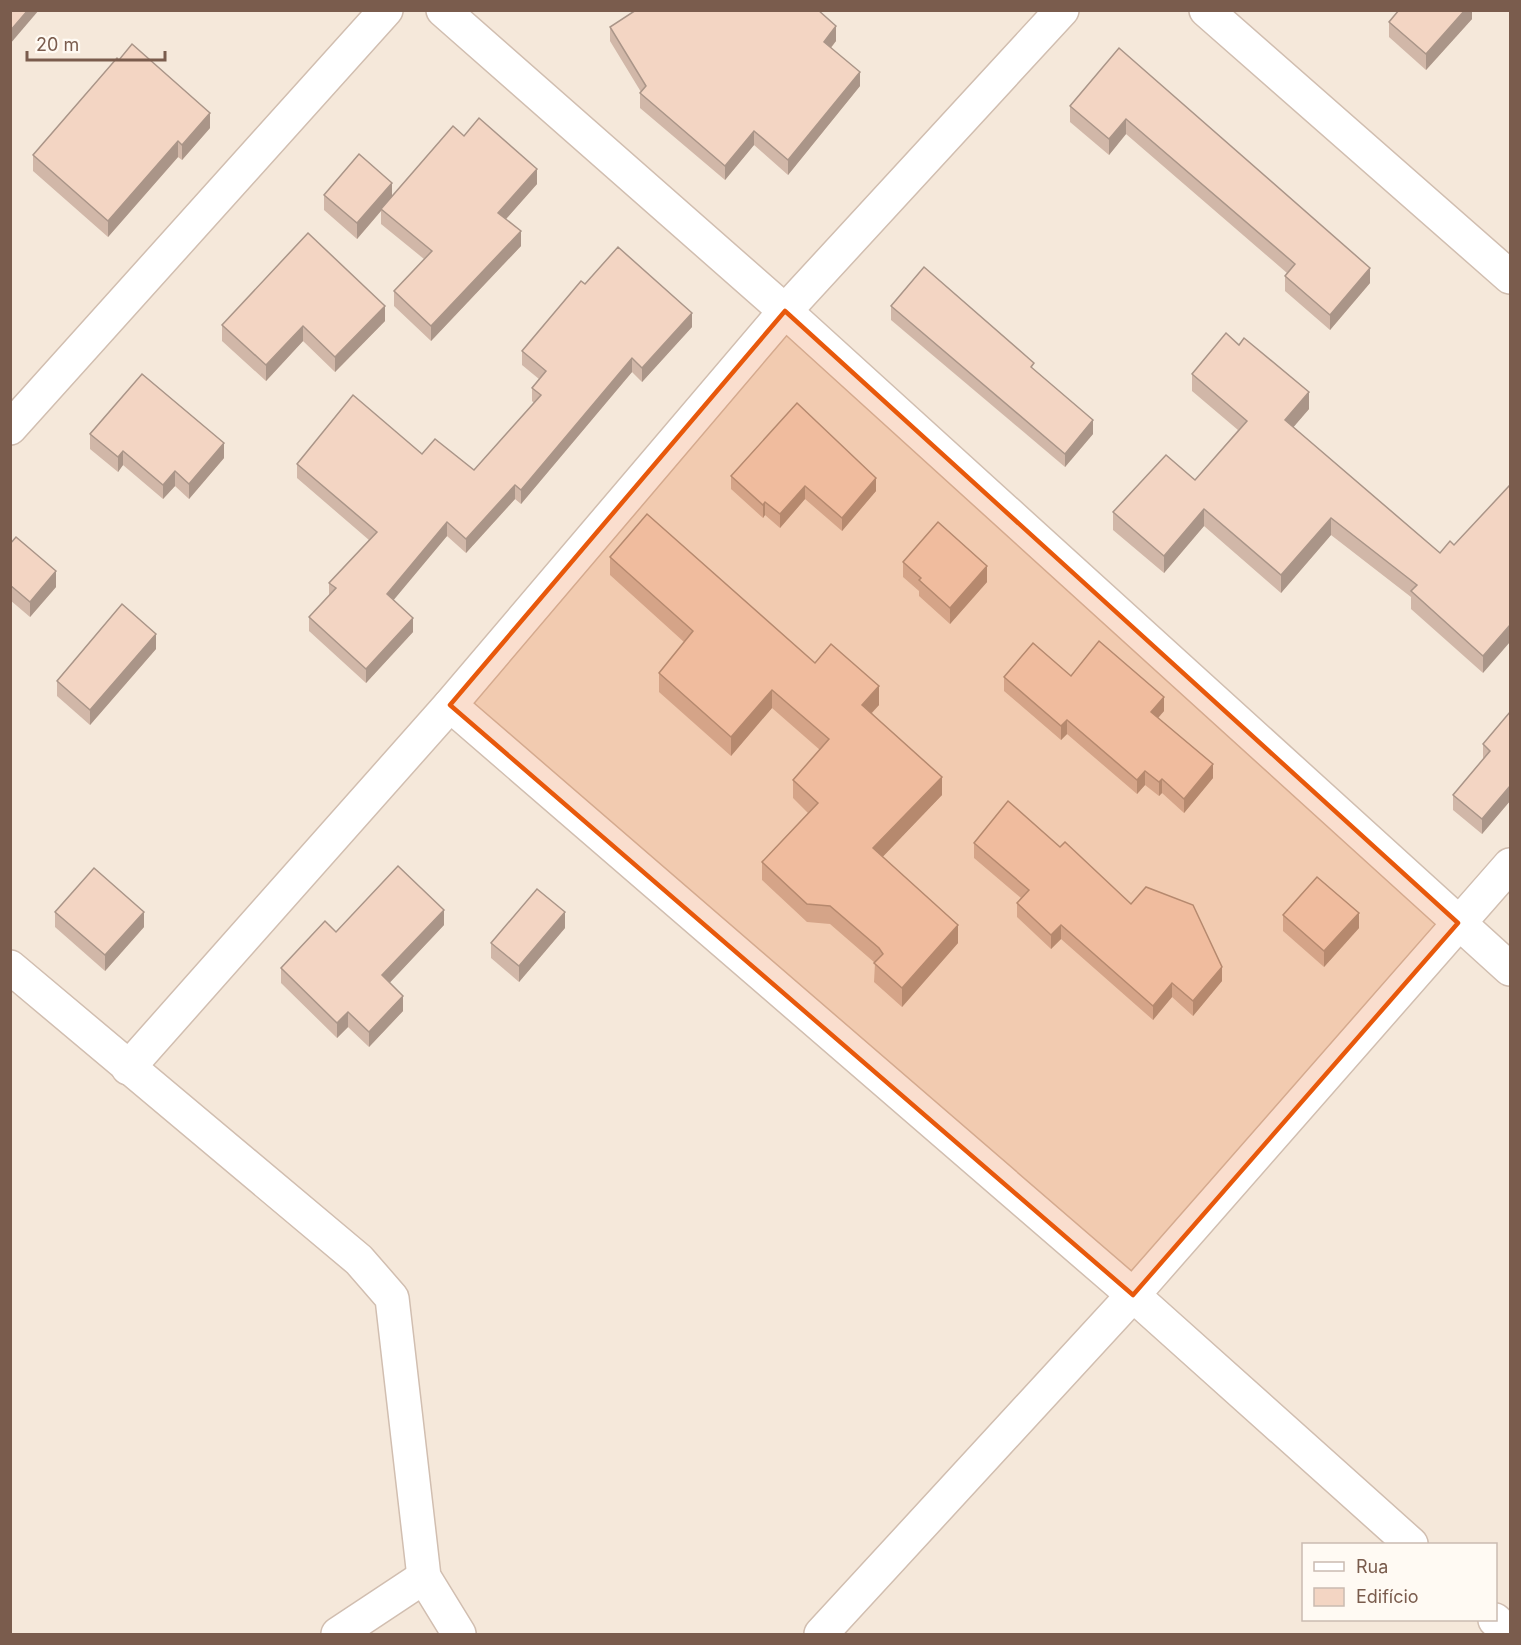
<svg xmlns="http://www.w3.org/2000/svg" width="1521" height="1645" font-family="Inter,sans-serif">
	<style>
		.residential { fill: #f5e8da; fill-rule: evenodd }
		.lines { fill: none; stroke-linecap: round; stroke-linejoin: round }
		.street-casing { stroke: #d1beb0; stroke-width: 36 }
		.street { stroke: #fff; stroke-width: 33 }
		.wall { fill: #d1b7a8 }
		.shaded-wall { fill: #aa9588 }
		.building { fill: #f3d5c3; stroke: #aa9588; stroke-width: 1.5 }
		.marked { fill: #e8590c; fill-opacity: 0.2; stroke: #e8590c; stroke-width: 4.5; stroke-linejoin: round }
	</style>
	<rect width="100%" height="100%" fill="#fdf6ec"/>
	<path class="residential" d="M11 11H1510V1634H11ZM1304 1544H1496V1620H1304Z"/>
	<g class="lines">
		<defs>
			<g id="street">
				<polyline points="443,10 785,311 1510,969"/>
				<polyline points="1206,10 1510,277"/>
				<polyline points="10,428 386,10"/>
				<polyline points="450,705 1133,1295 1411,1544"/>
				<polyline points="10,967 359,1260 392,1298 424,1577 459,1634"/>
				<polyline points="128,1068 450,705 785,311 1062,10"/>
				<polyline points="1495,1620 1510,1634"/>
				<polyline points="338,1634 424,1577"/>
				<polyline points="821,1634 1133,1295 1510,865"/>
			</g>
		</defs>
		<use href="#street" class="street-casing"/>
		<use href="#street" class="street"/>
	</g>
	<g class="wall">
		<polygon points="1472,10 1472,19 1426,70 1389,37 1389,22"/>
		<polygon points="610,27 836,41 831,48 860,86 788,175 754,145 725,180 640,108 640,93 641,92 610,41"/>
		<polygon points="1119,48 1370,283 1330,330 1285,291 1285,276 1287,273 1126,134 1109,155 1070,122 1070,106"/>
		<polygon points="210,128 182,160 178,157 108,237 33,171 33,155"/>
		<polygon points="464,136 537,184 506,219 521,246 431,341 394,306 394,291 424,259 381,224 381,211 357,239 324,210 324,195 392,197"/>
		<polygon points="585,284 692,327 642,382 632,372 521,504 515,499 466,553 447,536 393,600 413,632 366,683 309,631 309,617 329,595 329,583 369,540 297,478 297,464 422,454 474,470 534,403 532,401 532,388 539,379 522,365 522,351"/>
		<polygon points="891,306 1034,370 1093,434 1065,467 891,320"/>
		<polygon points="385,321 335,372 303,341 266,381 222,341 222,325"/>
		<polygon points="1192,374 1309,409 1293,427 1440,553 1454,545 1510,485 1483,673 1411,609 1411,597 1331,535 1281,593 1204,526 1164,573 1113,530 1113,512 1195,480 1238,430 1192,391"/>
		<polygon points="90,434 224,458 189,499 175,486 163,499 123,465 118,472 90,449"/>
		<polygon points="731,476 876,491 842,531 805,499 780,528 765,515 763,518 731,489"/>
		<polygon points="10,544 56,587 30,617 10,600"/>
		<polygon points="610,557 815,663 879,705 872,713 942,795 882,857 958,943 902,1007 874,982 875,963 830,924 807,922 762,880 762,862 808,813 793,798 793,780 820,750 772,708 731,756 659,692 659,673 684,642 610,575"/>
		<polygon points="903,562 987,582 950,624 919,596 919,591 903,577"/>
		<polygon points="156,649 90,725 57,696 57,681"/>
		<polygon points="1071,676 1164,711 1158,718 1213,778 1184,813 1162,793 1159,796 1145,785 1137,794 1067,734 1061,740 1004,691 1004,677"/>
		<polygon points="1510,712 1510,801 1482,834 1453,810 1453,795 1483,759 1483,744"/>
		<polygon points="974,843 1060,847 1131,904 1222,981 1193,1016 1172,997 1153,1020 1061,939 1051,949 1017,917 1017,903 1021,898 974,858"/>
		<polygon points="55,912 144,927 105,971 55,927"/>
		<polygon points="1283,915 1359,928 1324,967 1283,931"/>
		<polygon points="444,925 389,983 403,1011 369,1047 348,1027 337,1038 281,983 281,968 336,932"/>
		<polygon points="565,928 519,982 491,958 491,943"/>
	</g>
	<g class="shaded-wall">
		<polygon points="28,10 39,10 10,44 10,31"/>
		<polygon points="1465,10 1472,10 1472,19 1426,70 1426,54"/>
		<polygon points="836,26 836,41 824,56 824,42"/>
		<polygon points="860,72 860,86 788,175 788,160"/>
		<polygon points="210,113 210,128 182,160 182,145"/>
		<polygon points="1126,119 1126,134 1109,155 1109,139"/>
		<polygon points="754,131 754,145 725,180 725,166"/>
		<polygon points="178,141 178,157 108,237 108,221"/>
		<polygon points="537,169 537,184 498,228 498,213"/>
		<polygon points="392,183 392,198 357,239 357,223"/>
		<polygon points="521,231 521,246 431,341 431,326"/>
		<polygon points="1370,268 1370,283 1330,330 1330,315"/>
		<polygon points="385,306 385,321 335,372 335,357"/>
		<polygon points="692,313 692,327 642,382 642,368"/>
		<polygon points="303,326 303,341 266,381 266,365"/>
		<polygon points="632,358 632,372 521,504 521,490"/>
		<polygon points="1309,392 1309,409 1285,437 1285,420"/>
		<polygon points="1093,420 1093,434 1065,467 1065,454"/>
		<polygon points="224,443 224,458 189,499 189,484"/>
		<polygon points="123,451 123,465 118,472 118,457"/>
		<polygon points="175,471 175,486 163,499 163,485"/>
		<polygon points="876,478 876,491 842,531 842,518"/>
		<polygon points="515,485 515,499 466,553 466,539"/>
		<polygon points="805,486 805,499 780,528 780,514"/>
		<polygon points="765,502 765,515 763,518 763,505"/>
		<polygon points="1204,509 1204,526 1164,573 1164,556"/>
		<polygon points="1331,518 1331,535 1281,593 1281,575"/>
		<polygon points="447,522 447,536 387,608 387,594"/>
		<polygon points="987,566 987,582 950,624 950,608"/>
		<polygon points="56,571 56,587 30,617 30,602"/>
		<polygon points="413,618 413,632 366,683 366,669"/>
		<polygon points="1510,625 1510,642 1483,673 1483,656"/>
		<polygon points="156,634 156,649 90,725 90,710"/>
		<polygon points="879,686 879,705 862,723 862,705"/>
		<polygon points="772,690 772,708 731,756 731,737"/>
		<polygon points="1164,697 1164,711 1151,726 1151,712"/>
		<polygon points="1067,720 1067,734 1061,740 1061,726"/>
		<polygon points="1213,764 1213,778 1184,813 1184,799"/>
		<polygon points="1145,771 1145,785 1137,794 1137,780"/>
		<polygon points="942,777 942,795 873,867 873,848"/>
		<polygon points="1162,779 1162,793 1159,796 1159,782"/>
		<polygon points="1510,786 1510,801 1482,834 1482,819"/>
		<polygon points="444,910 444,925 382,991 382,975"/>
		<polygon points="144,912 144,927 105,971 105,955"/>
		<polygon points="565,912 565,928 519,982 519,966"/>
		<polygon points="1359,913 1359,928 1324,967 1324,951"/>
		<polygon points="958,925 958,943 902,1007 902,988"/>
		<polygon points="1061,925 1061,939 1051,949 1051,935"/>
		<polygon points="1222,967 1222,981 1193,1016 1193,1001"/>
		<polygon points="1172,983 1172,997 1153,1020 1153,1006"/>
		<polygon points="403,996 403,1011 369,1047 369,1032"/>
		<polygon points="348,1012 348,1027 337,1038 337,1023"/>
	</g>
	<g class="building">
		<polygon points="10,10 28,10 10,31"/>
		<polygon points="636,10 818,10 836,26 824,42 860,72 788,160 754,131 725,166 640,93 646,86 610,27"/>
		<polygon points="1399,10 1465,10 1426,54 1389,22"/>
		<polygon points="132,44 210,113 182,145 178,141 108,221 33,155 117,58 119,60"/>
		<polygon points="1119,48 1370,268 1330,315 1285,276 1295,264 1126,119 1109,139 1070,106"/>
		<polygon points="479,118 537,169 498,213 521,231 431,326 394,291 432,251 381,209 453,126 464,136"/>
		<polygon points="359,154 392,183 357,223 324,195"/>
		<polygon points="308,233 385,306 335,357 303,326 266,365 222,325"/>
		<polygon points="618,247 692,313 642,368 632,358 521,490 515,485 466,539 447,522 387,594 413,618 366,669 309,617 336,588 329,583 377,532 297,464 353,395 422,454 435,439 474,470 541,395 532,388 546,371 522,351 581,281 585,284"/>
		<polygon points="924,267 1034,363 1031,367 1093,420 1065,454 891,306"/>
		<polygon points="1226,333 1239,345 1244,338 1309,392 1285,420 1440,553 1450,541 1454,545 1510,485 1510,625 1483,656 1411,591 1417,585 1331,518 1281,575 1204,509 1164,556 1113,512 1166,455 1195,480 1247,421 1192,374"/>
		<polygon points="142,374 224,443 189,484 175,471 163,485 123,451 118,457 90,434"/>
		<polygon points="797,403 876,478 842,518 805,486 780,514 765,502 763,505 731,476"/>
		<polygon points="647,514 815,663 831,644 879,686 862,705 942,777 873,848 958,925 902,988 874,963 883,954 879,948 830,906 807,904 762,862 818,803 793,780 829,739 772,690 731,737 659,673 693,631 610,557"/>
		<polygon points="938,522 987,566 950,608 919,580 921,578 903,562"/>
		<polygon points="16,537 56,571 30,602 10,585 10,544"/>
		<polygon points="122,604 156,634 90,710 57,681"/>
		<polygon points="1099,641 1164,697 1151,712 1213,764 1184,799 1162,779 1159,782 1145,771 1137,780 1067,720 1061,726 1004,677 1033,643 1071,676"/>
		<polygon points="1510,712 1510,786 1482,819 1453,795 1490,751 1483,744"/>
		<polygon points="1008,801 1060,847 1065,842 1131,904 1146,887 1193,905 1222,967 1193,1001 1172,983 1153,1006 1061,925 1051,935 1017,903 1029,890 974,843"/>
		<polygon points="398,866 444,910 382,975 403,996 369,1032 348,1012 337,1023 281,968 325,921 336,932"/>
		<polygon points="94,868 144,912 105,955 55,912"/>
		<polygon points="1317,877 1359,913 1324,951 1283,915"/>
		<polygon points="537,889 565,912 519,966 491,943"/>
	</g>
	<path class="marked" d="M785 311 1458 923 1133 1295 450 705Z"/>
	<rect width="1521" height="1645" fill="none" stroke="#7a5c4d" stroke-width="24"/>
	<rect x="1302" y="1543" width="195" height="78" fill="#fffaf3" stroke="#cabbb1" stroke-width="1.5"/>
	<rect x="1314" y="1562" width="30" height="9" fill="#ffffff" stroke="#cabbb1" stroke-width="1.5"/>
	<text x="1356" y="1573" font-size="18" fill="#7a5c4d">Rua</text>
	<rect x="1314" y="1588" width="30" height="18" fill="#f3d5c3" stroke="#cabbb1" stroke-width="1.5"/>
	<text x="1356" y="1603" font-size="18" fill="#7a5c4d">Edifício</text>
	<path d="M27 51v9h138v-9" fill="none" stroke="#7a5c4d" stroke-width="3"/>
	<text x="36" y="51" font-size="18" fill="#7a5c4d" stroke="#fffaf3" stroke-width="4.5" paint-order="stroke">20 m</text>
</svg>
